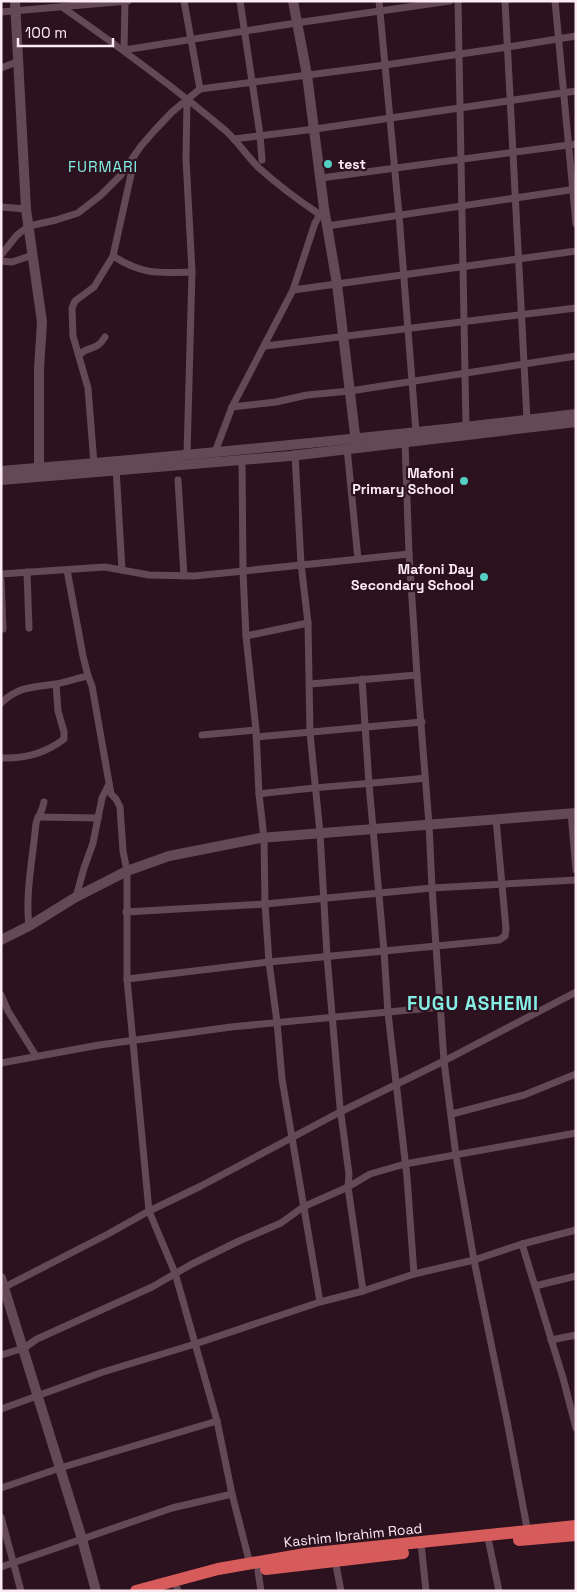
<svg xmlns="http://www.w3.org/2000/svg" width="577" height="1592" font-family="'Space Grotesk',sans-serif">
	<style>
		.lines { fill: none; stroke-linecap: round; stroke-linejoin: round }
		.street { stroke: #644855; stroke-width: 7 }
		.secondary { stroke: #644855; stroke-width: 10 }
		.highway { stroke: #d85b5b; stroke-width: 12 }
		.poi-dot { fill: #55cec5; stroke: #2b121e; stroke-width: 2 }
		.labels { text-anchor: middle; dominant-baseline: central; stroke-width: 4.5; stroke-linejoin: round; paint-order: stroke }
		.poi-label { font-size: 14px; font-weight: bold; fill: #fdebf2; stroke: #2b121e; text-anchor: end }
		.street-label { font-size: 14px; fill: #fdebf2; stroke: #2b121e }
		.neighbourhood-label { font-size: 15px; letter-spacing: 1px; fill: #84eee5; stroke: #2b121e }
		.district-label { font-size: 19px; font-weight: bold; letter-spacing: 1px; fill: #84eee5; stroke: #2b121e }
	</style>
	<rect width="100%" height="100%" fill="#2b121e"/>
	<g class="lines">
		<g class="street">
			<polyline points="125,1 124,50 296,23 450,1"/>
			<polyline points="184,1 200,89"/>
			<polyline points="240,1 260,135 262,160"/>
			<polyline points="379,1 399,215 416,432"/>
			<polyline points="458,1 466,427"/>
			<polyline points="505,1 527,420"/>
			<polyline points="555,1 576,224"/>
			<path d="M62 7C118 46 174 87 226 131 238 142 247 156 259 168 278 185 298 200 319 214"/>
			<polyline points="1,12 128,1"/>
			<polyline points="1,68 19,61"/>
			<polyline points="187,100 186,159 192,272 187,455"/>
			<polyline points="234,139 315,129 576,91"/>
			<polyline points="321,178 576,144"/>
			<polyline points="1,207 26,209"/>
			<polyline points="327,226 576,189"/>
			<polyline points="1,255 17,235 29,226 56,220 78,213 101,195 121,175 141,146 154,131 172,112 200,89 385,65 508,47 576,36"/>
			<path d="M113 256C143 275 158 273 192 272"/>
			<polyline points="1,261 12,262 33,255"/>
			<polyline points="293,290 576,251"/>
			<polyline points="265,346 576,308"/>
			<path d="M79 355C89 345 96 352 105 337"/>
			<polyline points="232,407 276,402 307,395 350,391 576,356"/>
			<polyline points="405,442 409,554 417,675 429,824 432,888 444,1061 456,1156 474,1260 507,1421 528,1533"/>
			<polyline points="347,448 358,559"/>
			<polyline points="215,452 232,407 293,290 315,223 322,211"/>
			<polyline points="295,454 301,564 308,623 310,733 320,833 327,956 340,1107 349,1174 348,1187 363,1291"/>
			<polyline points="242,460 243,572 246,636 256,730 259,794 264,838 265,904 269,962 277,1022 282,1079 320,1302"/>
			<polyline points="94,464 88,388 73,336 72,308 75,301 94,287 113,256 134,161"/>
			<polyline points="116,468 122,570"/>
			<polyline points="178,480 184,576"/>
			<polyline points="67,570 83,656 88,676 92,686 111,794 116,799 120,807 123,851 127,871 127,979 149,1211 175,1273 217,1421 232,1494 250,1564"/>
			<polyline points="27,572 29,628"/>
			<polyline points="1,574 105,567 149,575 194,576 409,554"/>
			<polyline points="1,580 3,629"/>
			<polyline points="246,636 308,623"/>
			<polyline points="362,679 369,784 384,951 388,1013 407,1177 414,1274"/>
			<polyline points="310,684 417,675"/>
			<path d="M1 703C19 686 34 687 56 684 67 682 77 678 88 676"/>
			<polyline points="202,735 256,730"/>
			<polyline points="256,737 422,722"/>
			<path d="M1 758C25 759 46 753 64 739V732L58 711 56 684"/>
			<path d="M259 794C314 787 370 784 425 778"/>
			<polyline points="571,813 576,870"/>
			<polyline points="38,817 98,818"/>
			<polyline points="76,897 84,868 93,843 102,798 109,784"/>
			<polyline points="126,912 265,904 432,888 576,880"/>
			<path d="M29 926C25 893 33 857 36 823 39 814 42 813 44 802"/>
			<polyline points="127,979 269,962 499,940 505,936 506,929 496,819"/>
			<polyline points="1,995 8,1011 36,1056"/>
			<polyline points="1,1063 99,1045 231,1027 441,1007"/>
			<polyline points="452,1114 524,1095 576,1074"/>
			<polyline points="522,1244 563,1378 576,1428"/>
			<polyline points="535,1286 576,1276"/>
			<polyline points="1,1289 108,1234 149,1211 201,1186 340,1112 444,1061 576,992"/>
			<polyline points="551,1340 576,1335"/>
			<polyline points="1,1355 24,1348 37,1339 152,1287 192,1264 239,1241 281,1223 303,1207 348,1187 370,1174 405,1164 576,1133"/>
			<polyline points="1,1409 103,1372 195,1344 320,1302 363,1291 414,1274 474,1260 522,1244 576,1230"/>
			<polyline points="1,1488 60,1468 217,1421"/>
			<polyline points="1,1517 21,1591"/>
			<polyline points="421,1543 426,1591"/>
			<polyline points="489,1543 499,1591"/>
			<polyline points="335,1560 341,1591"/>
			<polyline points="1,1567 172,1508 232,1494"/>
			<polyline points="258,1571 261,1591"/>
			<polyline points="177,1588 178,1591"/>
		</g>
		<g class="secondary">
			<polyline points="15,1 26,209 42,322 39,369 39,468"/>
			<polyline points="293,1 307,75 324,208 337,284 356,443"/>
			<path d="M1 471C193 455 385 437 576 414"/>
			<polyline points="1,480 290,456 576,422"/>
			<polyline points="1,940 29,926 76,897 127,871 169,856 260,838 576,813"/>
			<polyline points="1,1278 82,1539 96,1591"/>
		</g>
		<g class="highway">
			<polyline points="519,1540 576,1535"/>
			<polyline points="266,1569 403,1553"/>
			<polyline points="136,1591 218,1569 305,1554 576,1526"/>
		</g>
	</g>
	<g class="poi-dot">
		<circle cx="328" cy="164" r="5"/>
		<circle cx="464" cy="481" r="5"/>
		<circle cx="484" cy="577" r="5"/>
	</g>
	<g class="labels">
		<g class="poi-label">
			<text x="338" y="164" text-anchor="start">test</text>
			<text x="454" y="473">Mafoni<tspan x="454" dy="16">Primary School</tspan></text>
			<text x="474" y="569">Mafoni Day<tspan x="474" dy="16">Secondary School</tspan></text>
		</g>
		<g class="street-label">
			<text transform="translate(353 1535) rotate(-6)">Kashim Ibrahim Road</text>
		</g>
		<g class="neighbourhood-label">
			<text x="103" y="166">FURMARI</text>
		</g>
		<g class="district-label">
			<text x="473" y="1003">FUGU ASHEMI</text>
		</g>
	</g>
	<rect width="577" height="1592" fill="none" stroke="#fdebf2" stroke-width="5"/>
	<path d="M18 38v8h95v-8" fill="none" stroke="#fdebf2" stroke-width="2.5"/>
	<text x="25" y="38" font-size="15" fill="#fdebf2" stroke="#2b121e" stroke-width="4" paint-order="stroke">100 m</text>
</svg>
